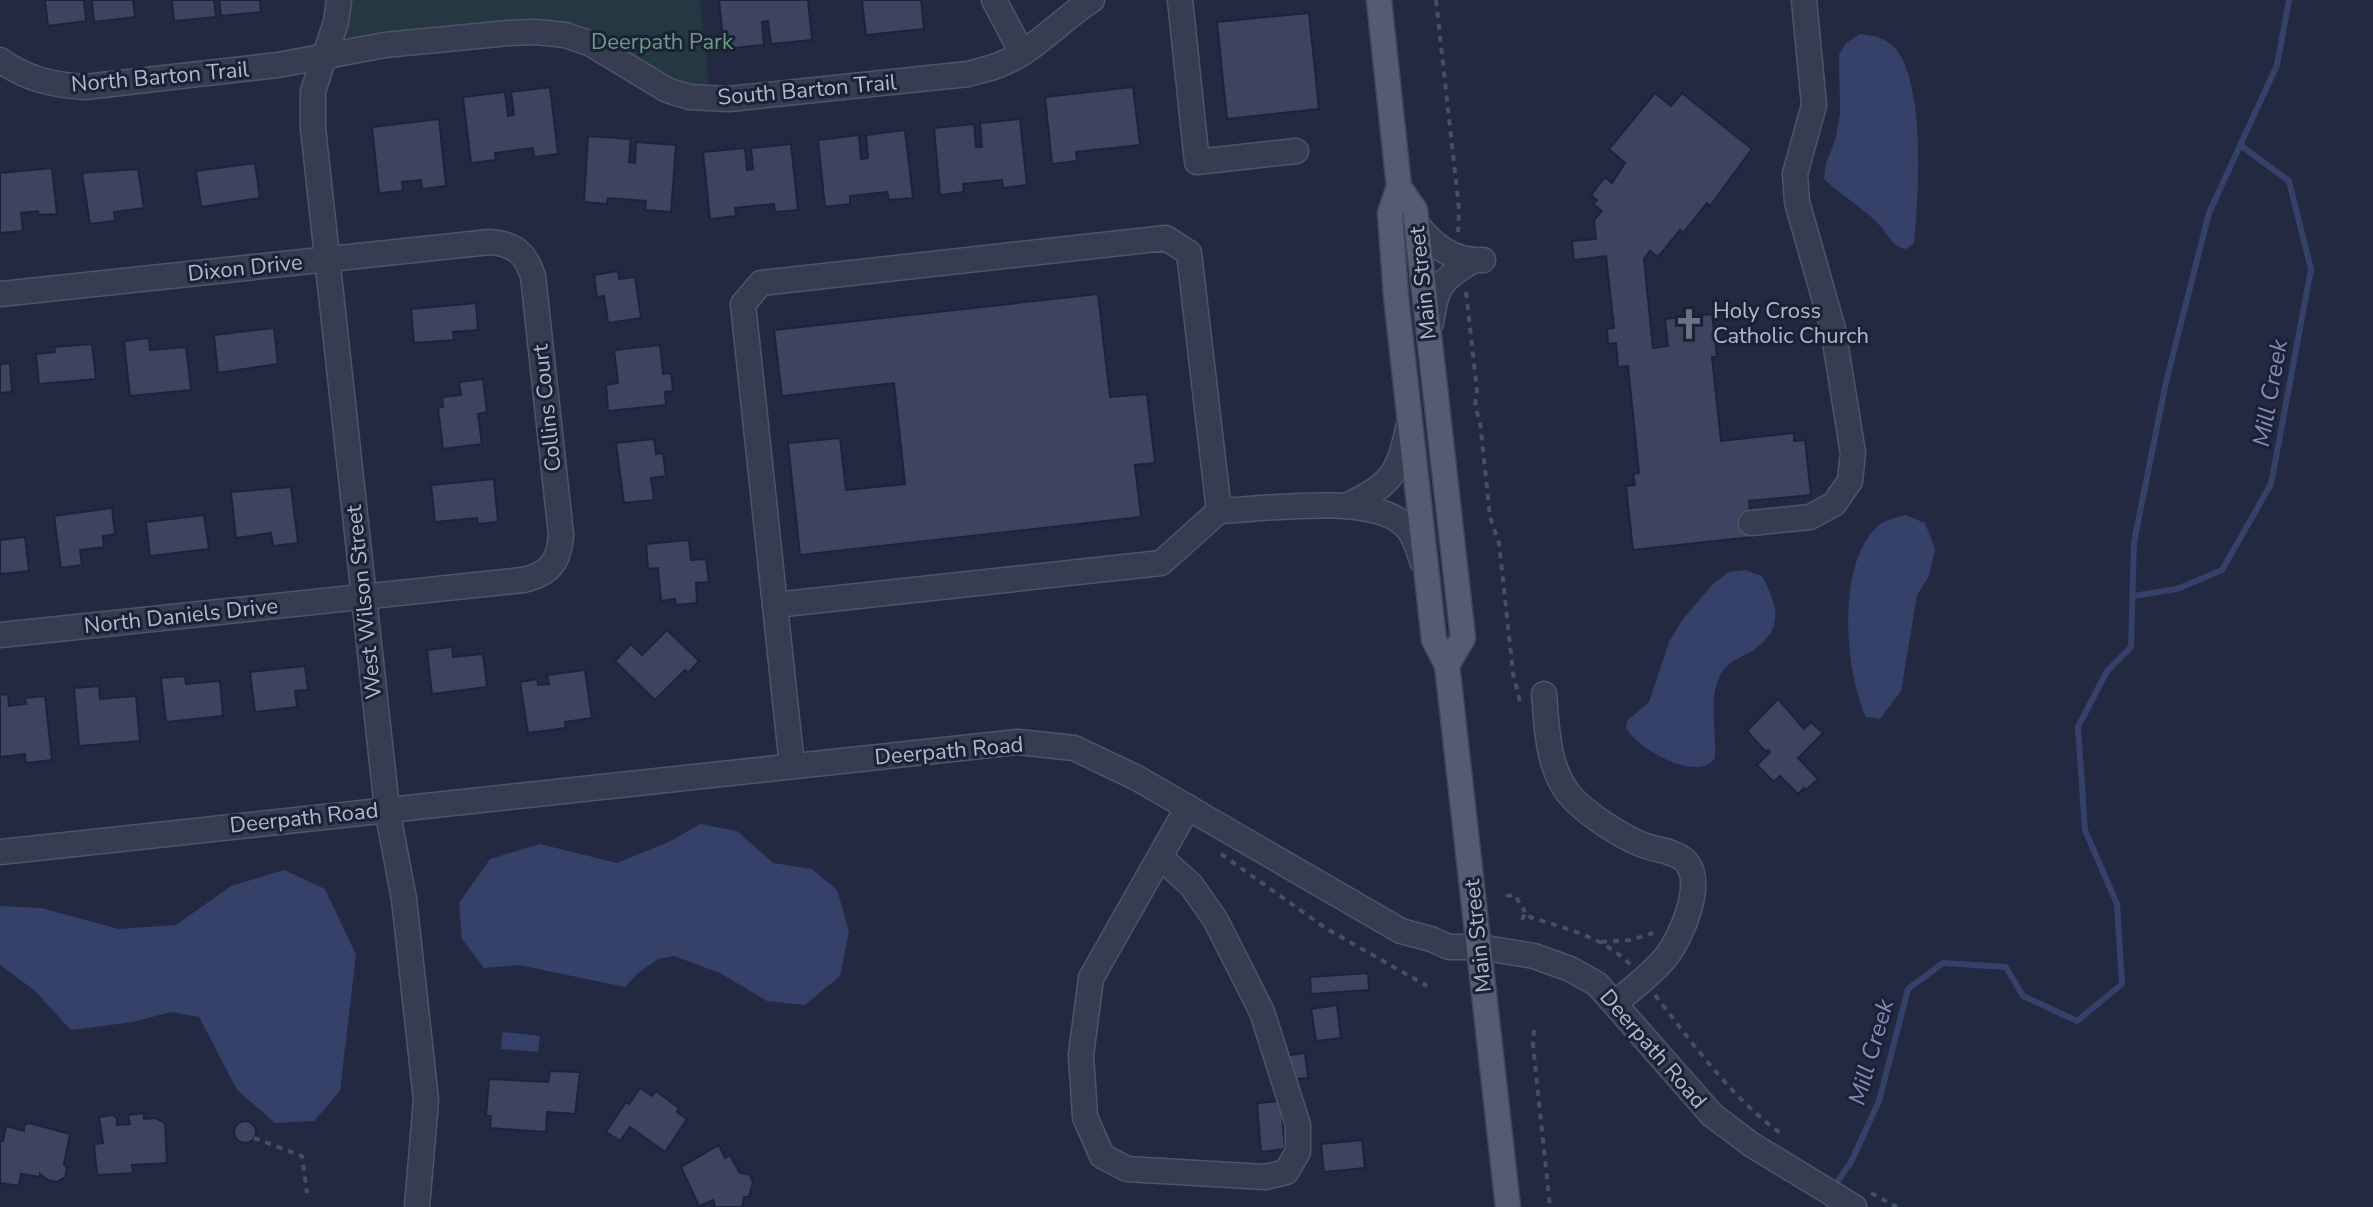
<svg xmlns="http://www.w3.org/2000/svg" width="2373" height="1207" font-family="'Nunito Sans',sans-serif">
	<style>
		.green { fill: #253842 }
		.water { fill: #364169 }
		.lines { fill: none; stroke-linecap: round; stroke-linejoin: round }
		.stream { stroke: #364169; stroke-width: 6 }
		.building { fill: #3d445f; stroke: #1e2337; stroke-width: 2 }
		.minor-casing { stroke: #4f5468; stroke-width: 27 }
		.major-casing { stroke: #414559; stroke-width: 27 }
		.path { stroke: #40545b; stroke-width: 4; stroke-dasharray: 6 6; stroke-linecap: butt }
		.minor { stroke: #373c50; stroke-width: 24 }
		.major { stroke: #555b70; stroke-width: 24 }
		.labels { text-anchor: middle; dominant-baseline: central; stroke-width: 6; stroke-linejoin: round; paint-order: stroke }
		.park-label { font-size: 22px; fill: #699e80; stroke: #1c2135 }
		.street-label { font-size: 22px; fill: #b4b8cb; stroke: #1c2135 }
		.poi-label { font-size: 22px; fill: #b4b8cb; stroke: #1c2135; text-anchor: start }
		.water-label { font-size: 24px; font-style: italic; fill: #818db8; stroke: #1c2135 }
	</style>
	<rect width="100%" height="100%" fill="#232941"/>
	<polygon class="green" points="339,0 700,0 710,100 565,35 325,56"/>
	<g class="water">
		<path d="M1860 34C1874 36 1884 37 1894 47 1926 80 1919 200 1914 243L1906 249C1892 246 1891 239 1883 229 1866 209 1843 197 1824 179L1826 163 1836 138 1840 113 1839 55 1846 43Z"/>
		<path d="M1905 515 1925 523 1935 549 1929 576 1917 595 1901 691 1880 719 1866 717C1845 671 1836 565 1877 527 1883 520 1897 518 1905 515Z"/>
		<path d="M1745 570 1762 576C1778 606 1785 629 1752 651 1741 658 1730 660 1722 672 1707 696 1717 731 1715 758 1698 784 1638 749 1626 728L1627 721 1649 702 1669 642 1683 619 1713 584 1729 572Z"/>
		<polygon points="700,824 737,831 773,863 812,869 837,890 849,931 840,976 805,1005 767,1001 720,973 674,956 658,959 637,974 625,987 519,965 484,968 462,939 459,903 490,859 540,844 617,863 669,842"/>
		<polygon points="284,870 325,889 356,955 340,1091 314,1121 275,1123 237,1090 199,1017 171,1012 133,1022 71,1030 34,990 0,965 0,906 41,908 119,929 176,925 231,886"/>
		<polygon points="503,1032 540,1036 538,1052 501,1049"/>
	</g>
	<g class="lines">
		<g class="stream">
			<polyline points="2133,596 2177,589 2222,570 2271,484 2311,269 2289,181 2240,145"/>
			<polyline points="1833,1188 1851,1162 1879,1101 1908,989 1943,963 2006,967 2023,996 2077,1021 2122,984 2117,904 2085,830 2078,727 2107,671 2131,647 2134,542 2166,382 2209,213 2277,65 2289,0"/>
		</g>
	</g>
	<g class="building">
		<polygon points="45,0 84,0 86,21 48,26"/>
		<polygon points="92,0 133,0 135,17 94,22"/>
		<polygon points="172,0 214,0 216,17 174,21"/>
		<polygon points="219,0 260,0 261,12 221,16"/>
		<polygon points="719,0 808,0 812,40 771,44 768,21 762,22 764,45 724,49"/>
		<polygon points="862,0 921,0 924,29 866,35"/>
		<polygon points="1309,13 1319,109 1227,119 1217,22"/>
		<polygon points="550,87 558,154 534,157 533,148 495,153 496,160 471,163 463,97 505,92 508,116 514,115 511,92"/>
		<polygon points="1133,87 1140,145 1076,152 1077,161 1052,164 1045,97"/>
		<polygon points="1655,93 1671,106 1682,93 1752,149 1710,206 1707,203 1683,233 1680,230 1658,257 1650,251 1644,259 1653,348 1668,346 1665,319 1712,314 1717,357 1712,357 1721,441 1794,433 1794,441 1805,440 1811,495 1749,501 1752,537 1633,550 1626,486 1635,485 1633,474 1639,473 1628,366 1618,367 1616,343 1608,344 1607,329 1614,328 1606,256 1574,260 1572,241 1596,239 1594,220 1602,211 1593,204 1597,200 1591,195 1605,177 1612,183 1625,163 1609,149"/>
		<polygon points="439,119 446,186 422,189 421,180 402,182 403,191 379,193 372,127"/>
		<polygon points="1020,119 1027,185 1003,188 1002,180 963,184 964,192 940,195 934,128 974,124 976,147 982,147 980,123"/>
		<polygon points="905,130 913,198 889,200 887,192 850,196 850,204 825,207 818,140 859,135 861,159 868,158 866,135"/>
		<polygon points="588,136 631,139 629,162 635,163 636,142 676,145 671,212 645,210 646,201 608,198 607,204 584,202"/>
		<polygon points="791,144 798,210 775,212 774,204 735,208 736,216 710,219 703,152 745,148 747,170 753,169 751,148"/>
		<polygon points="255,163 260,198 201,207 196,171"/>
		<polygon points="52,168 57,214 39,215 38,211 21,213 23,231 0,233 0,173"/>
		<polygon points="138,169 144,208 114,212 115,221 90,224 82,173"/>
		<polygon points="618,271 619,279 635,277 641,318 608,323 604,296 597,297 594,275"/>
		<polygon points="1098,294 1110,397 1147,394 1155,463 1135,465 1141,517 800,555 788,443 840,438 846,490 905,484 894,383 782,396 774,330"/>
		<polygon points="476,303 478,330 453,332 454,340 414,343 411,309"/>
		<polygon points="274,328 278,364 218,373 214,335"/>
		<polygon points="149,338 150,350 186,347 191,390 130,396 124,341"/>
		<polygon points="92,344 96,379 39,384 36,354 55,352 54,347"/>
		<polygon points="660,345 663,374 671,373 673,391 665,392 666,405 608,411 606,385 618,383 614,350"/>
		<polygon points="10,363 12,392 0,393 0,364"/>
		<polygon points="483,379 487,412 478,414 482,444 443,449 438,408 443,407 442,397 461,395 459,382"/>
		<polygon points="654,439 656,454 663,453 666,476 651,478 654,500 624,503 616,443"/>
		<polygon points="494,479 498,522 478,524 477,518 435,522 431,485"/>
		<polygon points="291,487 298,543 273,546 271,533 236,538 231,492"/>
		<polygon points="112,508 115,534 103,536 104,547 80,550 82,565 61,568 54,516"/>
		<polygon points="204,515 209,549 150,556 146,522"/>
		<polygon points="25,537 29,571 0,574 0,540"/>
		<polygon points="689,540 691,560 706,559 709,582 696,583 697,603 676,605 675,599 661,601 658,568 648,569 646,544"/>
		<polygon points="667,630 699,661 688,673 685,670 655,700 615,661 631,644 642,655"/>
		<polygon points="452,647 453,657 483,654 487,687 432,694 427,650"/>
		<polygon points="305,666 308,690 295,691 297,707 255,712 250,672"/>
		<polygon points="585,670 592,718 565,722 566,728 528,733 520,682 537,679 538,685 549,684 547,675"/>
		<polygon points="185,676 186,684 220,681 223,716 166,722 161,678"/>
		<polygon points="99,686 100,699 136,696 140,741 79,746 74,688"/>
		<polygon points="8,694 9,706 26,704 25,698 45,696 52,760 26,763 25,754 0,757 0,695"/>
		<polygon points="1778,699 1804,729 1811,722 1823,733 1798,758 1818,779 1806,790 1804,788 1798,794 1780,776 1774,782 1757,765 1770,752 1768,750 1766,752 1747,731"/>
		<polygon points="1368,973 1369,990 1311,994 1310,977"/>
		<polygon points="1337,1005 1341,1038 1316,1041 1311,1009"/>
		<polygon points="1305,1053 1308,1078 1286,1080 1283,1056"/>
		<polygon points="550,1071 580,1072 575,1114 547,1112 546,1132 490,1128 491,1116 486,1116 489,1079 548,1082"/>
		<polygon points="640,1088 652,1096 656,1091 679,1108 677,1112 687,1119 665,1152 630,1127 620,1141 606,1132 626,1102 629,1104"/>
		<polygon points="1281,1101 1285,1149 1261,1152 1257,1103"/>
		<polygon points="144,1113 144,1119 155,1118 165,1123 167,1163 132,1165 133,1173 97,1175 94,1144 103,1143 99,1117 112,1115 117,1118 117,1125 130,1124 128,1115"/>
		<circle cx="245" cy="1132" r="11"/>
		<polygon points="29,1123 70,1134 64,1164 67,1168 65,1177 57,1182 48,1180 40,1174 40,1177 21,1174 19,1186 0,1183 0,1141 3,1141 6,1126 24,1131 24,1125"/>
		<polygon points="1362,1140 1365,1168 1324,1172 1321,1144"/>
		<polygon points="719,1145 725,1158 730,1155 740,1173 749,1174 753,1182 749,1197 744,1197 742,1207 715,1207 713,1200 699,1206 681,1167"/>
	</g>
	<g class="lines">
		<defs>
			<g id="minor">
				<polyline points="339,0 336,22 313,91 313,128 387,809 404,899 426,1100 417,1207"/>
				<polyline points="994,0 1022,53"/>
				<polyline points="1180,0 1197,162 1296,151"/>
				<path d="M0 60C26 79 53 85 85 87L278 65 385 45 509 33 536 32 565 35 589 43 667 90 689 97 729 99 968 74C987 69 1004 65 1021 54 1046 38 1067 16 1092 0"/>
				<path d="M1416 223C1432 245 1454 262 1483 260"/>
				<path d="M0 294 490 242C515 244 525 253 533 276L561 535C559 562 550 574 523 580L0 635"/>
				<path d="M1431 323C1437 284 1440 281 1474 260"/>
				<path d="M1348 505C1391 485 1398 474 1408 428"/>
				<polyline points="1751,523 1810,517 1834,504 1850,481 1853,453 1833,329 1797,202 1795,174 1814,105 1804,0"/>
				<polyline points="775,605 1161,563 1219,511"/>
				<path d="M1544 694C1547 727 1547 765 1568 793 1583 812 1620 836 1643 845 1656 850 1671 850 1683 859 1708 878 1681 939 1665 958 1651 975 1632 989 1615 1003"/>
				<path d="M792 766 743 304 761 283 1166 238 1189 253 1219 511C1265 509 1367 494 1402 523 1414 532 1417 547 1422 561"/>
				<polyline points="0,852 1018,742 1074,748 1137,778 1401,931 1431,939 1449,947 1479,947 1534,956 1570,969 1597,984 1712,1115 1752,1145 1854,1207"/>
				<polyline points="1160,857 1191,885 1215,919 1262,1012 1298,1125 1298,1152 1286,1172 1265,1177 1127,1169 1102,1156 1085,1117 1081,1055 1091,978 1188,807"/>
			</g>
			<g id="major">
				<polyline points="1379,0 1399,187 1390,213 1396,296 1434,640 1447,665 1508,1207"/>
				<polyline points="1399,187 1415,210 1463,638 1447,665"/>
			</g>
		</defs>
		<use href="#minor" class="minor-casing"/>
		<use href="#major" class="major-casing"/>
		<g class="path">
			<polyline points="1436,0 1459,209 1458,232"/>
			<polyline points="1466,292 1477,390 1475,406 1480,422 1490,517 1499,543 1513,673 1521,706"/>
			<polyline points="1221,854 1327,929 1427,986"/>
			<polyline points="1506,896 1515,895 1525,912"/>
			<path d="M1522 920 1525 913 1532 918C1569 929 1602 937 1631 965"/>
			<polyline points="1601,942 1631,940 1653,933"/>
			<path d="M1655 995C1693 1044 1730 1096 1780 1133"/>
			<polyline points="1534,1030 1533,1045 1550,1207"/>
			<polyline points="254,1138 302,1156 307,1193"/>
			<polyline points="1871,1193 1897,1207"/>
		</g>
		<use href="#minor" class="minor"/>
		<use href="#major" class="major"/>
	</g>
	<defs>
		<symbol id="church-bare" viewBox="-9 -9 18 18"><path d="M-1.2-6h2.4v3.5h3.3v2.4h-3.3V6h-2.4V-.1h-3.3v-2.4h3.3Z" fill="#6b7280" stroke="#1c2135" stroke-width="2.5" paint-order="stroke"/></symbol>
	</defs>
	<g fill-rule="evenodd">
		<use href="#church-bare" x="1667" y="302" width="44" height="44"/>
	</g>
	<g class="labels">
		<g class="park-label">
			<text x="662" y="42">Deerpath Park</text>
		</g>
		<g class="street-label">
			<text transform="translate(160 77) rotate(-5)">North Barton Trail</text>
			<text transform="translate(807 90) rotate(-5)">South Barton Trail</text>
			<text transform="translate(245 268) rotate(-6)">Dixon Drive</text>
			<text transform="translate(1423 283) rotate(-96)">Main Street</text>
			<text transform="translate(547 408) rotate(-96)">Collins Court</text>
			<text transform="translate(364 602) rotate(-96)">West Wilson Street</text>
			<text transform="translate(181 616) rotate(-6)">North Daniels Drive</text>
			<text transform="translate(949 751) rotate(-5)">Deerpath Road</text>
			<text transform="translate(304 818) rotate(-6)">Deerpath Road</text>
			<text transform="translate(1478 936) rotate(-96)">Main Street</text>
			<text transform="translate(1653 1049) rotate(49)">Deerpath Road</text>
		</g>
		<g class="poi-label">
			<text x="1713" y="311">Holy Cross<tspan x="1713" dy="25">Catholic Church</tspan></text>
		</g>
		<g class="water-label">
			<text transform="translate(2270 393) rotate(-80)">Mill Creek</text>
			<text transform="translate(1871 1052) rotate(-74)">Mill Creek</text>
		</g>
	</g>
</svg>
